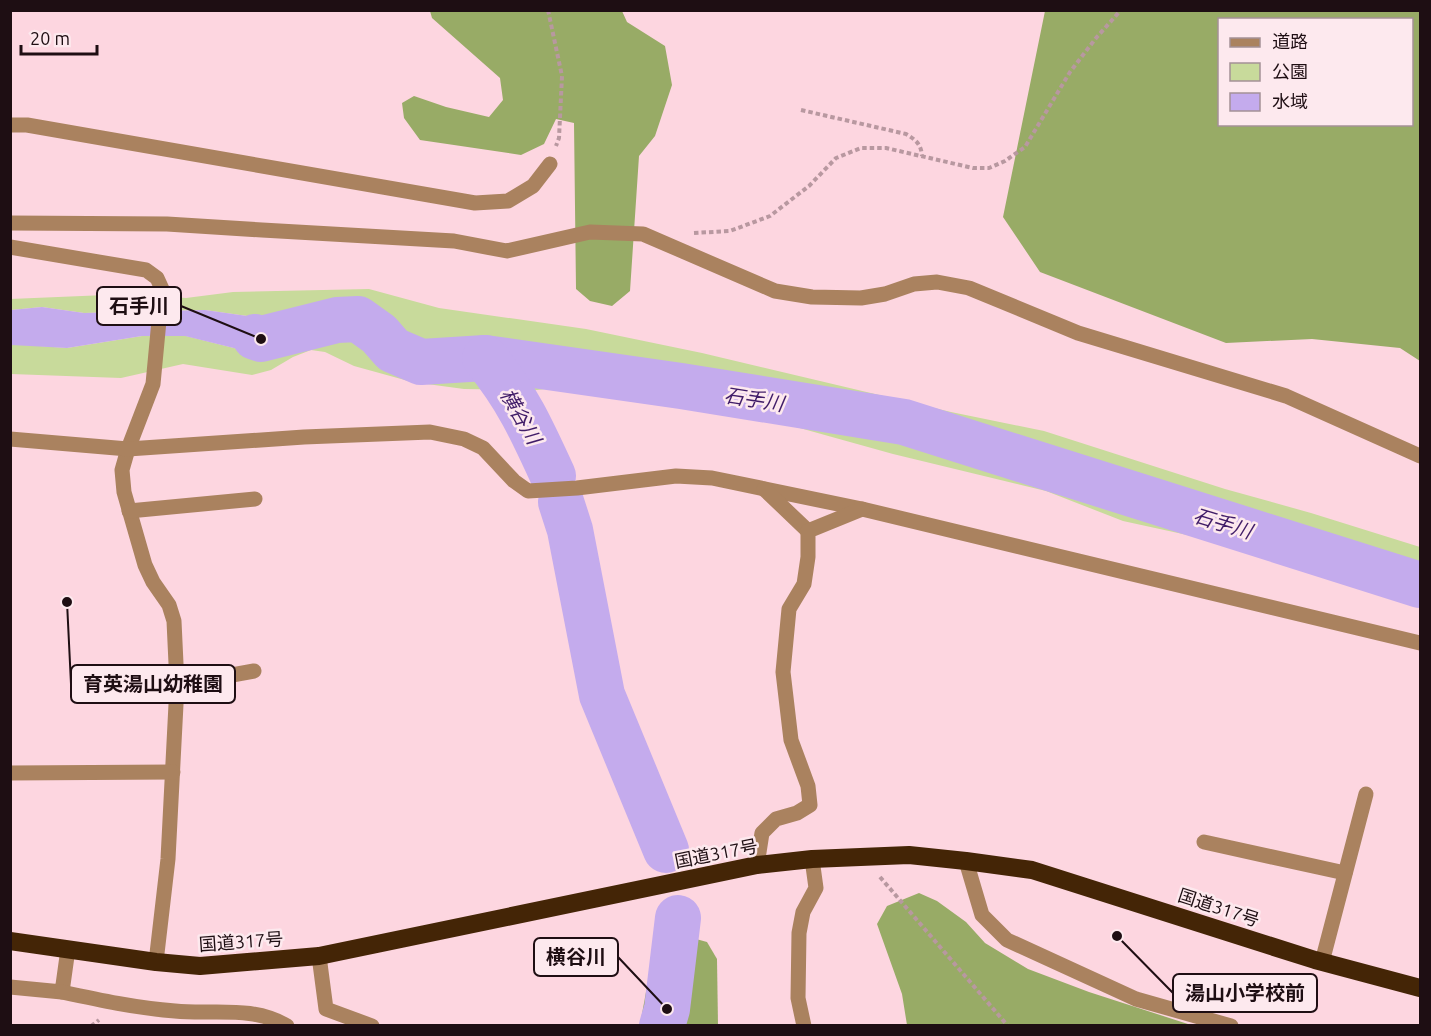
<svg xmlns="http://www.w3.org/2000/svg" width="1431" height="1036" font-family="Ubuntu,'Noto Sans JP',sans-serif">
	<style>
		.green { fill: #c8da9b }
		.forest { fill: #98ab66; fill-rule: evenodd }
		.water { fill: #c4abed }
		.lines { fill: none; stroke-linecap: round; stroke-linejoin: round }
		.river { stroke: #c4abed; stroke-width: 46 }
		.path { stroke: #b898a0; stroke-width: 4; stroke-dasharray: 4.5 3; stroke-linecap: butt }
		.street { stroke: #aa825f; stroke-width: 15 }
		.highway { stroke: #442506; stroke-width: 18 }
		.labels { text-anchor: middle; dominant-baseline: central; stroke-width: 5; stroke-linejoin: round; paint-order: stroke }
		.street-label { font-size: 18px; fill: #1e0e13; stroke: #fde9ee }
		.water-label { font-size: 20px; font-style: italic; fill: #401c68; stroke: #fde9ee }
		.leader { fill: none; stroke: #1e0e13; stroke-width: 2 }
		.callout-dot { fill: #1e0e13; stroke: #fde9ee; stroke-width: 2 }
		.callout { fill: #fde9ee; stroke: #1e0e13; stroke-width: 2 }
		.callout-label { font-size: 20px; text-anchor: middle; font-weight: bold; fill: #1e0e13 }
	</style>
	<rect width="100%" height="100%" fill="#fdd6e0"/>
	<polygon class="green" points="369,289 439,308 586,329 702,353 951,412 1044,431 1225,489 1311,513 1420,547 1420,606 1224,543 1123,521 1046,491 893,454 757,416 650,397 573,386 537,390 464,389 412,382 354,366 325,352 311,350 293,357 271,370 252,375 183,364 121,378 11,374 11,345 12,344 67,348 142,336 186,336 266,356 316,326 205,310 84,313 42,307 11,310 10,299 130,294 186,298 233,292"/>
	<g class="forest">
		<polygon points="430,11 622,11 627,22 665,46 672,85 655,136 639,156 630,291 612,306 590,301 576,289 574,123 556,119 544,144 521,155 420,140 404,118 402,103 414,96 446,107 489,117 503,100 500,78 432,18"/>
		<path d="M1045 11H1420V361L1400 348 1312 339 1226 343 1040 272 1003 217ZM1220 20H1412V124H1220Z"/>
		<polygon points="919,893 937,901 966,922 985,943 1028,969 1089,992 1191,1025 907,1025 902,994 877,924 887,906"/>
		<polygon points="696,939 707,942 717,959 718,1025 640,1025 650,970 661,944"/>
	</g>
	<polygon class="water" points="42,307 84,313 205,310 317,326 266,356 185,336 142,336 67,348 11,345 11,310"/>
	<g class="lines">
		<g class="river">
			<polyline points="255,337 261,339 337,320 358,319 379,334 393,350 421,362 485,358 681,386 904,422 1420,585"/>
			<path d="M485 358C517 397 532 430 553 476"/>
			<polyline points="561,502 570,530 602,695 666,850"/>
			<polyline points="662,1026 667,1009 678,918"/>
		</g>
		<g class="path">
			<polyline points="548,10 562,76 559,138 556,146"/>
			<path d="M801 110 906 134C916 140 921 144 922 156"/>
			<polyline points="694,233 730,231 770,216 809,186 836,158 861,148 886,148 973,168 989,168 1005,161 1025,147 1070,72 1096,38 1121,10"/>
			<polyline points="880,877 1008,1026"/>
			<polyline points="91,1026 99,1020"/>
		</g>
		<g class="street">
			<polyline points="10,125 27,125 475,203 508,201 533,186 550,164"/>
			<polyline points="10,223 167,224 262,230 454,241 507,251 590,232 643,234 775,291 812,297 861,298 885,294 914,284 937,282 969,288 1078,333 1286,396 1420,456"/>
			<polyline points="10,247 146,270 157,278 162,289 153,384 128,449 122,470 124,492 145,565 153,582 169,605 174,621 177,685 168,859 156,962"/>
			<polyline points="10,439 128,449 304,437 430,432 464,439 483,448 514,481 528,491 577,488 676,476 712,478 862,509 1420,643"/>
			<polyline points="764,489 808,531"/>
			<polyline points="129,511 255,499"/>
			<polyline points="177,685 254,671"/>
			<polyline points="10,773 173,772"/>
			<polyline points="1204,842 1345,873"/>
			<polyline points="966,861 982,915 1007,940 1136,999 1231,1026"/>
			<polyline points="757,865 762,833 776,819 797,813 810,805 808,786 791,740 783,672 789,609 804,584 808,557 808,531 862,509"/>
			<polyline points="319,956 326,1009 372,1026"/>
			<polyline points="1322,962 1366,794"/>
			<polyline points="10,987 62,992 68,949"/>
			<path d="M62 992C99 1000 136 1008 175 1011 213 1015 252 1005 287 1026"/>
			<polyline points="804,1026 798,998 799,933 803,912 816,888 812,859"/>
		</g>
		<polyline class="highway" points="10,941 156,962 200,966 319,956 757,865 812,859 909,855 966,861 1032,870 1315,960 1420,988"/>
	</g>
	<g class="labels">
		<g class="street-label">
			<text transform="translate(716 853) rotate(-11)">国道317号</text>
			<text transform="translate(1219 907) rotate(18)">国道317号</text>
			<text transform="translate(241 941) rotate(-4)">国道317号</text>
		</g>
		<g class="water-label">
			<text transform="translate(754 399) rotate(9)">石手川</text>
			<text transform="translate(521 416) rotate(60)">横谷川</text>
			<text transform="translate(1223 523) rotate(17)">石手川</text>
		</g>
	</g>
	<path class="leader" d="M261 339L181 306M67 602L71 684M667 1009L618 957M1117 936L1173 993"/>
	<g class="callout-dot">
		<circle cx="261" cy="339" r="6"/>
		<circle cx="67" cy="602" r="6"/>
		<circle cx="667" cy="1009" r="6"/>
		<circle cx="1117" cy="936" r="6"/>
	</g>
	<g class="callout">
		<rect x="97" y="287" width="84" height="38" rx="6"/>
		<rect x="71" y="665" width="164" height="38" rx="6"/>
		<rect x="534" y="938" width="84" height="38" rx="6"/>
		<rect x="1173" y="974" width="144" height="38" rx="6"/>
	</g>
	<g class="callout-label">
		<text x="139" y="313">石手川</text>
		<text x="153" y="691">育英湯山幼稚園</text>
		<text x="576" y="964">横谷川</text>
		<text x="1245" y="1000">湯山小学校前</text>
	</g>
	<rect width="1431" height="1036" fill="none" stroke="#1e0e13" stroke-width="24"/>
	<rect x="1218" y="18" width="195" height="108" fill="#fde9ee" stroke="#a49196" stroke-width="1.5"/>
	<rect x="1230" y="38" width="30" height="9" fill="#aa825f" stroke="#a49196" stroke-width="1.5"/>
	<text x="1272" y="48" font-size="18" fill="#1e0e13">道路</text>
	<rect x="1230" y="63" width="30" height="18" fill="#c8da9b" stroke="#a49196" stroke-width="1.5"/>
	<text x="1272" y="78" font-size="18" fill="#1e0e13">公園</text>
	<rect x="1230" y="93" width="30" height="18" fill="#c4abed" stroke="#a49196" stroke-width="1.5"/>
	<text x="1272" y="108" font-size="18" fill="#1e0e13">水域</text>
	<path d="M21 45v9h76v-9" fill="none" stroke="#1e0e13" stroke-width="3"/>
	<text x="30" y="45" font-size="18" fill="#1e0e13" stroke="#fde9ee" stroke-width="4.5" paint-order="stroke">20 m</text>
</svg>
